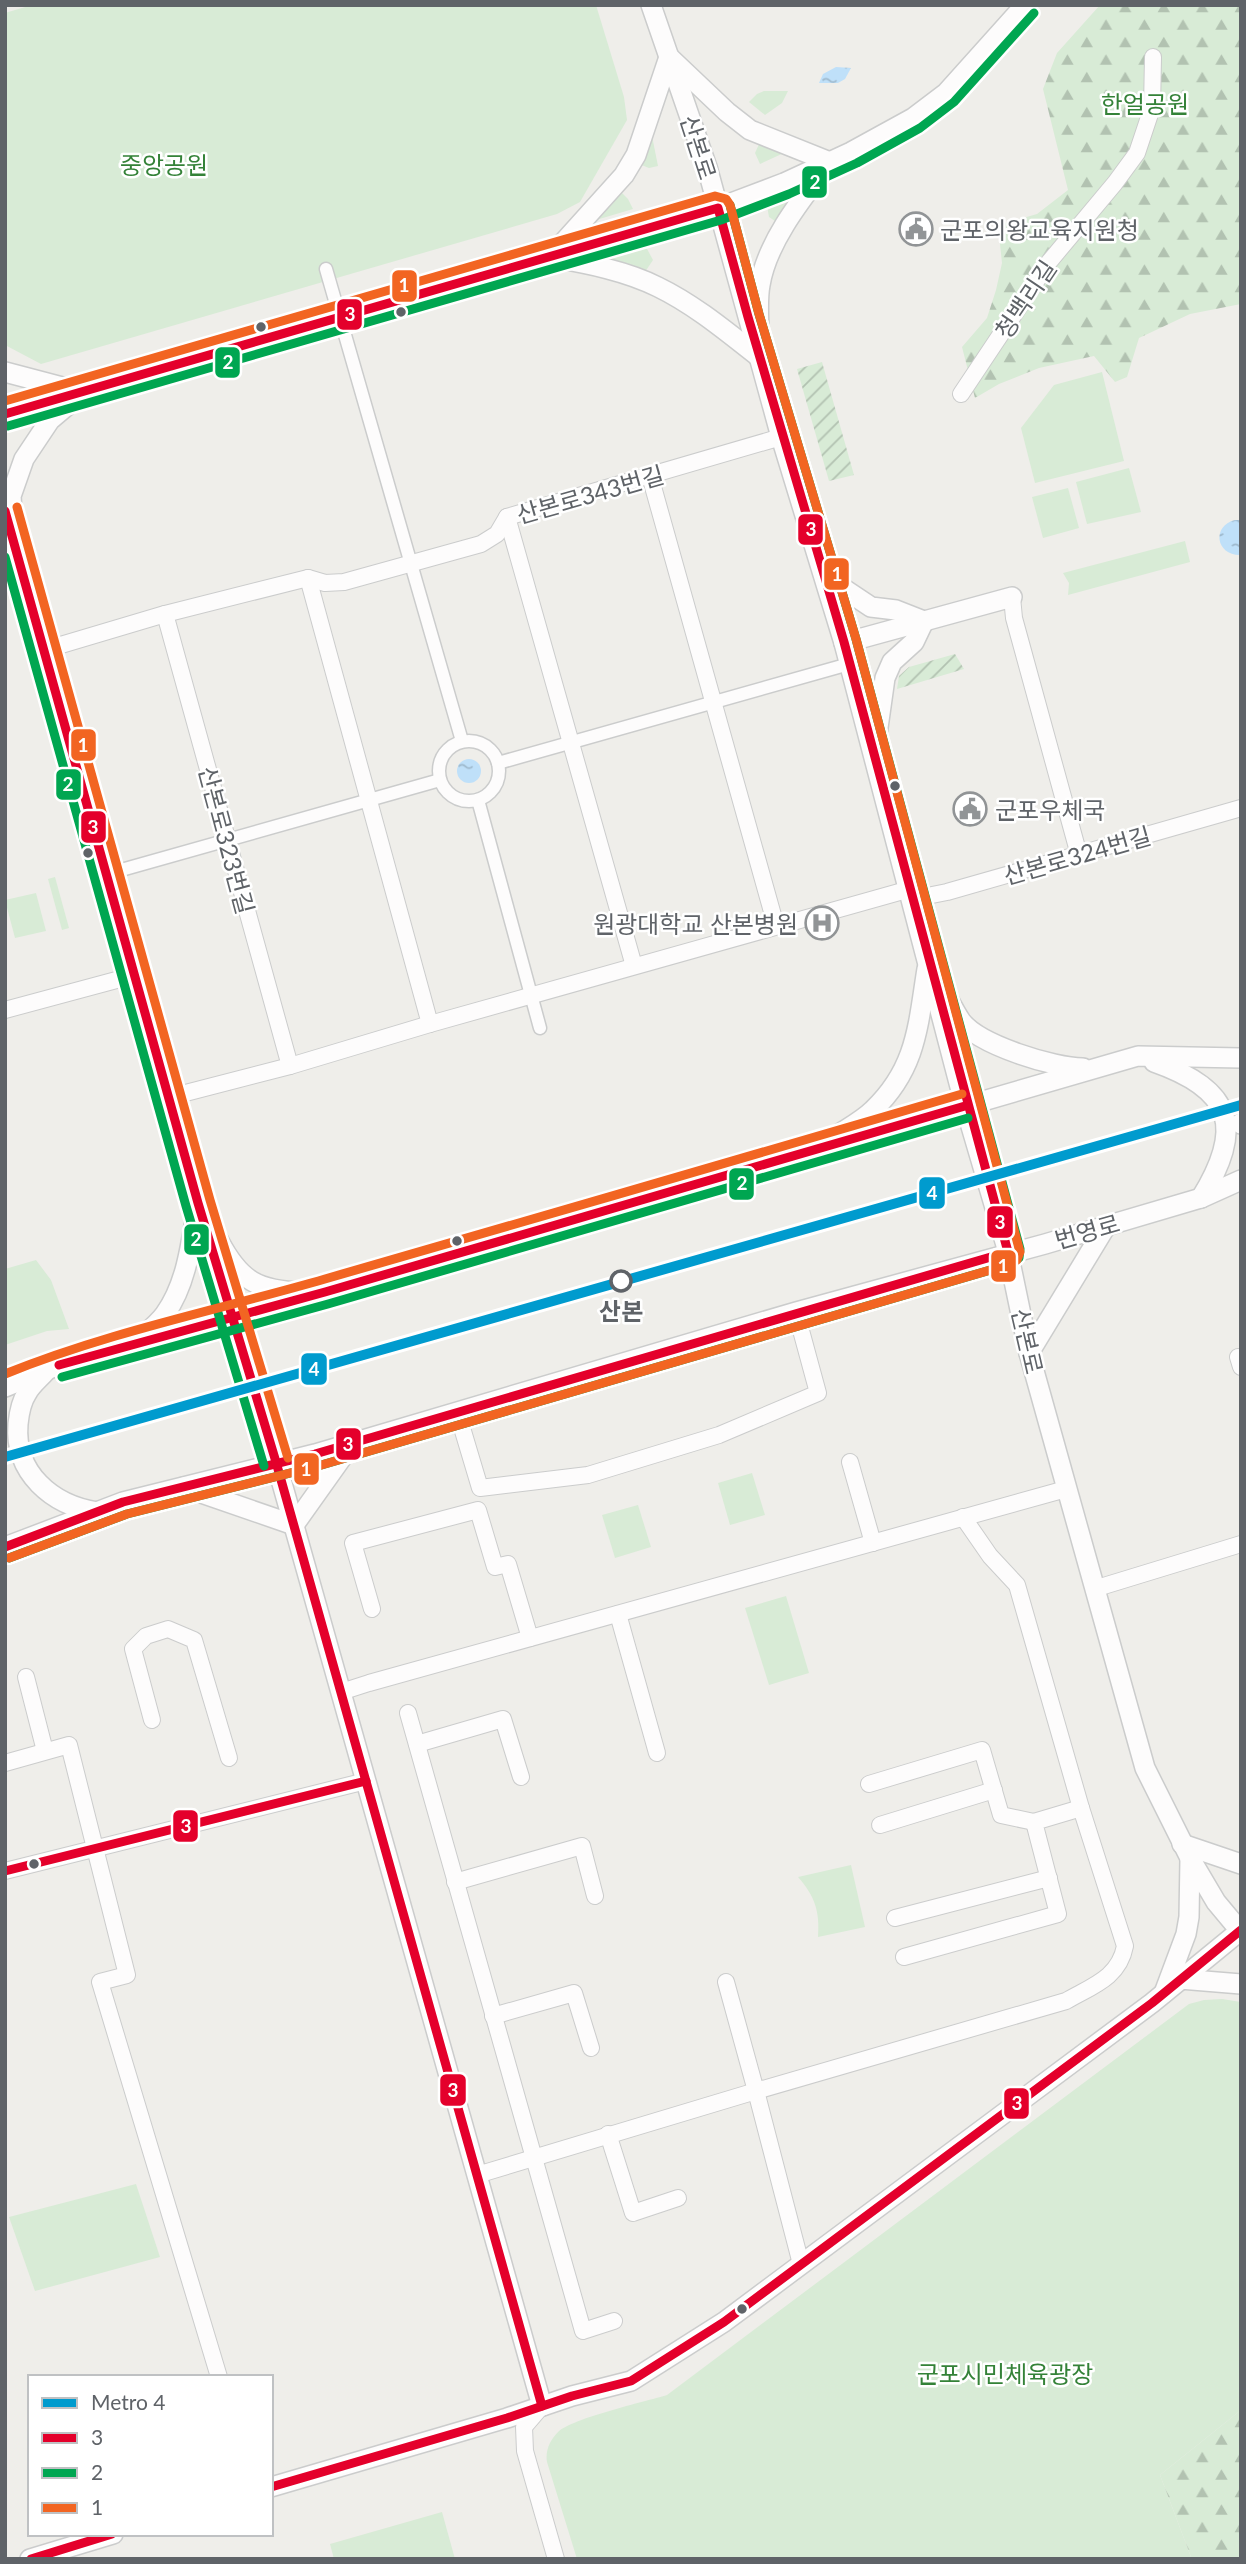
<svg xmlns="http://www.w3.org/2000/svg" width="1246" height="2564" font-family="Lato,'Noto Sans KR',sans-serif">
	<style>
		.green { fill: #d8ebd6 }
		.forest { fill: url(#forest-firs) }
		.garden { fill: url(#garden-furrows) }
		.water { fill: url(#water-ripples) }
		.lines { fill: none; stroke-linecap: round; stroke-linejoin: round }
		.pedestrian-casing { stroke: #cbcccc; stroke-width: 15 }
		.minor-casing { stroke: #cbcccc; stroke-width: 18 }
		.tertiary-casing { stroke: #cbcccc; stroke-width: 22 }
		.pedestrian { stroke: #fdfcfc; stroke-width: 12 }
		.minor { stroke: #fdfcfc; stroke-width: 16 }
		.tertiary { stroke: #fdfcfc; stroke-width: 19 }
		.bus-1-casing { stroke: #fff; stroke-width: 14 }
		.bus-2-casing { stroke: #fff; stroke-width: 14 }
		.bus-3-casing { stroke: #fff; stroke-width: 14 }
		.bus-1 { stroke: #e4002b; stroke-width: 9 }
		.bus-2 { stroke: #00a651; stroke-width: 9 }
		.bus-3 { stroke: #f26522; stroke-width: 9 }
		.metro-1-casing { stroke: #fff; stroke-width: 16 }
		.metro-1 { stroke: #009bce; stroke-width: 10 }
		.bus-dot { fill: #5f6368; stroke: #fff; stroke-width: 2.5 }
		.stop-dot { fill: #fff; stroke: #5f6368; stroke-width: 3.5 }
		.labels { text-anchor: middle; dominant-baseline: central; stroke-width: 5; stroke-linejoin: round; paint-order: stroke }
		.park-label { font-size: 24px; fill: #348238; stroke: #fff }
		.street-label { font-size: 24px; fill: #5f6368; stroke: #fff }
		.poi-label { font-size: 24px; fill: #5f6368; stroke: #fff; text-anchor: start }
		.stop-label { font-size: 24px; font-weight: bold; fill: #5f6368; stroke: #fff }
		.line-badge { stroke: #fff; stroke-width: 2.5 }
		.badge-label { font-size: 19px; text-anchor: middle; font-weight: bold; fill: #fff }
	</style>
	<defs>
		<pattern id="forest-firs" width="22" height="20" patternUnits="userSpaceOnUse" patternTransform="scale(1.75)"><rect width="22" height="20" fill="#d8ebd6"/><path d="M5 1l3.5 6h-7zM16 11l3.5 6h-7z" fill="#b2c2b1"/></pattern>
		<pattern id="garden-furrows" width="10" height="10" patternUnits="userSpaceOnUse" patternTransform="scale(1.75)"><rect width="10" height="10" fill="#d8ebd6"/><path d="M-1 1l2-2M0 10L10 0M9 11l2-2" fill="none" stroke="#b2c2b1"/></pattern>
		<pattern id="water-ripples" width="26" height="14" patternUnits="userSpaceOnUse" patternTransform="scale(1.75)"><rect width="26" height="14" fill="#bfe0f9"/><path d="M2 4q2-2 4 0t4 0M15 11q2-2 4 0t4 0" fill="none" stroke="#9eb9cd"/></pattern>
	</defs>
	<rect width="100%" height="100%" fill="#efeeea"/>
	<g class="green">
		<polygon points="32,5 596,5 624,97 627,120 580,202 557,214 41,364 5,345 5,13"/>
		<polygon points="764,91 788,91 782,103 765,115 749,102 757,94"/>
		<polygon points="651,131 658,166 649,168 639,164"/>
		<polygon points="760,142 786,152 760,164 755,153"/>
		<polygon points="621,192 628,199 633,209 596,220"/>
		<polygon points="797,193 778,223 769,217 767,206"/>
		<polygon points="646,247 653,260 645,272 603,258"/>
		<polygon points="1102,372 1124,461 1035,483 1021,428 1054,385"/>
		<polygon points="1129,468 1141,512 1087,524 1076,482"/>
		<polygon points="1068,488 1079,528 1043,538 1032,497"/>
		<polygon points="1185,541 1190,562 1068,595 1069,583 1063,573"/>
		<polygon points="55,877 69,928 62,930 48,879"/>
		<polygon points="36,893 46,931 15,938 5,900"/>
		<polygon points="36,1260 51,1280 69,1329 47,1331 5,1345 5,1269"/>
		<polygon points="752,1473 765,1515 730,1525 718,1483"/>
		<polygon points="638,1505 651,1547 615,1558 602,1515"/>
		<polygon points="786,1596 809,1673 769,1685 745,1608"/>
		<path d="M851 1865 865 1927 818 1937C820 1912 815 1896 798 1877Z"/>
		<path d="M1222 1999 1241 2002V2410L1160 2475 1191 2557 577 2559 547 2462C545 2451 550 2440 558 2432 573 2418 644 2402 667 2395L1189 2004 1204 2000Z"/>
		<polygon points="136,2184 160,2257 35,2291 9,2217"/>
		<polygon points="442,2512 455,2559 334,2559 330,2544"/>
	</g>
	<g class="forest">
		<polygon points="1100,5 1241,5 1241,304 1190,314 1139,338 1127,377 1115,382 1094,356 1039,368 999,384 975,398 962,347 987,318 996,290 1002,263 998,225 1037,214 1068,190 1043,89 1057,53"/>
		<polygon points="1241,2410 1241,2559 1189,2559 1191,2557 1160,2475"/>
	</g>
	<g class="garden">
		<polygon points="822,362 854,475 829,481 797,369"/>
		<polygon points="955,654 964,669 897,689 899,676 909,667"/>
	</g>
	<g class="water">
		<polygon points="836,67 851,68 845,79 838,83 819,83 823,74"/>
		<path d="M1235 520H1241V555C1216 556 1211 526 1235 520Z"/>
		<circle cx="469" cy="771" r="12"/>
	</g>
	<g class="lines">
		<defs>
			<g id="pedestrian">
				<polyline points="326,269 462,741"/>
				<circle cx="469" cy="771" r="30"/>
				<polyline points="498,763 849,664"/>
				<polyline points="478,800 540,1028"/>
				<polyline points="107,874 440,780"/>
			</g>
			<g id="minor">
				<polyline points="961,394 1049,262 1115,183 1137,153 1152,108 1153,57"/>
				<polyline points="650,476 776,926"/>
				<polyline points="507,517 634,966"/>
				<polyline points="308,578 430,1024"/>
				<polyline points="1012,597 1014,618 1079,855"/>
				<polyline points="165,614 290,1066"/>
				<polyline points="44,650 165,614 308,578 325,583 344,582 481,544 497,534 507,517 781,437"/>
				<polyline points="912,899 947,892 1241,808"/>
				<polyline points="5,1010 135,975"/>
				<polyline points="170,1097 290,1066 430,1024 910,889"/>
				<polyline points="1238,1357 1241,1367"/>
				<polyline points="457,1411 480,1488 588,1475 719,1435 818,1393 796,1312"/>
				<polyline points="850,1462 873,1543"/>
				<polyline points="1097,1588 1241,1544"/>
				<polyline points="372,1609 353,1543 478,1510 495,1567 508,1564 530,1638"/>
				<polyline points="618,1614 657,1753"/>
				<polyline points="26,1677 45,1751"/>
				<polyline points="341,1692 369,1683 1066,1489"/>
				<polyline points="408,1713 583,2331 614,2321"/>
				<polyline points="152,1720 133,1649 146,1636 168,1629 194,1640 229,1758"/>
				<polyline points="417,1744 503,1719 521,1777"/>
				<polyline points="5,1763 69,1745 127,1975 100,1982 219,2377"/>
				<polyline points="869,1784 982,1750 1001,1815 1034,1822"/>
				<polyline points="880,1825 994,1790"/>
				<polyline points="5,1871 366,1781"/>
				<polyline points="455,1882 582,1846 595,1896"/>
				<polyline points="895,1918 1049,1878"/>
				<polyline points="904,1957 1058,1914 1034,1822 1081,1808"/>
				<path d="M726 1982 756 2091 1066 2001C1092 1986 1119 1978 1125 1946L1081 1808 1017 1585 990 1556 963 1517"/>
				<polyline points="493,2016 574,1993 591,2048"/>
				<polyline points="608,2134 633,2213 678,2198"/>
				<polyline points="477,2175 756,2091 801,2264"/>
				<polyline points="542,2406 524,2427 525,2451 556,2559"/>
			</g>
			<g id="tertiary">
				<polyline points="651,5 707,167 781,437 844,643 965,1106 1008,1252 1029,1353 1145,1768 1190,1858 1216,1902 1241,1932"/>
				<path d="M551 256 624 175 636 155 669 57 727 112 750 130 830 162C804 196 767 241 760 285 757 301 759 319 759 335"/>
				<path d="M555 258C589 264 626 271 658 287 695 305 727 332 759 357"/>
				<polyline points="5,372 81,392"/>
				<polyline points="5,414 674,221 718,208 784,183 851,152 913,118 946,93 1025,5"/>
				<polyline points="5,510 198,1203 276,1462 542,2406"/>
				<polyline points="13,525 11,496 24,459 50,420 76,398"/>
				<polyline points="824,566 844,589 871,607 896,610 924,621 914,642 892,662 885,678 875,749"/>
				<polyline points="844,643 1012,597"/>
				<path d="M942 987C948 998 954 1011 961 1021 979 1045 1054 1068 1083 1068"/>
				<path d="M1154 1062C1234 1090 1244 1128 1201 1198"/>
				<polyline points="1241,1123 1241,1124"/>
				<path d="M833 1138C846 1129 862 1121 873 1110 917 1068 918 1025 927 969"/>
				<path d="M219 1241C240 1281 258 1291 303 1292"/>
				<path d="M137 1341C146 1333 158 1324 165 1314 187 1283 191 1243 197 1207"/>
				<polyline points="1029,1353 1106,1226"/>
				<path d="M45 1372C39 1379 31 1385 27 1393 21 1402 19 1414 18 1424 14 1473 52 1505 97 1512"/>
				<polyline points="5,1387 59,1365 120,1347 325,1292 1138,1056 1241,1058"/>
				<polyline points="184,1487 294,1525 353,1442"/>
				<polyline points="5,1547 123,1502 315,1454 796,1312 1045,1244 1201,1198 1241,1180"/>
				<polyline points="1182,1844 1241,1864"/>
				<polyline points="1180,1979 1241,1984"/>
				<polyline points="1164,1993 1186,1934 1189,1917 1190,1859"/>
				<polyline points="271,2487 507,2418 572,2396 631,2381 724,2322 1152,2003 1241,1930"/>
				<polyline points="30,2559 113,2534"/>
			</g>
		</defs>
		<use href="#pedestrian" class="pedestrian-casing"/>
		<use href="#minor" class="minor-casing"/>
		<use href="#tertiary" class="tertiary-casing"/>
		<use href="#pedestrian" class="pedestrian"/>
		<use href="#minor" class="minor"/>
		<use href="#tertiary" class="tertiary"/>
		<defs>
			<g id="bus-1">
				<polyline points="5,414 718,208 748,317 844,642 1008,1252 315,1454 123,1502 5,1547"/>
				<polyline points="5,511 198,1203 276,1462 542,2406"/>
				<polyline points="59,1365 325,1292 965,1106"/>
				<polyline points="5,1871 366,1781"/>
				<polyline points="271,2487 507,2418 572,2396 631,2381 724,2322 1152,2003 1241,1930"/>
				<polyline points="31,2559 112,2534"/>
			</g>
			<g id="bus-2">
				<polyline points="8,426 721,220 789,194 857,163 920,128 954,102 1034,13"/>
				<polyline points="5,557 186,1206 264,1466"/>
				<polyline points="62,1377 328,1304 968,1118"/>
				<polyline points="9,1558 127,1514 318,1466 1011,1264 1019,1258 1020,1249 856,639 759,314 730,205"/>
			</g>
			<g id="bus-3">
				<polyline points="5,401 715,196 726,199 730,205 759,314 856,639 1020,1252 1017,1260 1011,1264 318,1466 127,1514 9,1558"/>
				<polyline points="17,507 210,1200 288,1458"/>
				<path d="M5 1374C108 1332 218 1310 325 1279 538 1218 749 1156 962 1094"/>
			</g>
		</defs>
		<use href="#bus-1" class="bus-1-casing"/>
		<use href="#bus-2" class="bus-2-casing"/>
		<use href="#bus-3" class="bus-3-casing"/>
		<use href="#bus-1" class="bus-1"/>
		<use href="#bus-2" class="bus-2"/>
		<use href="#bus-3" class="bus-3"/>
		<defs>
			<polyline id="metro-1" points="5,1457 1241,1105"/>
		</defs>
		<use href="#metro-1" class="metro-1-casing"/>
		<use href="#metro-1" class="metro-1"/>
	</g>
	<defs>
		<symbol id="civic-ring" viewBox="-11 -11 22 22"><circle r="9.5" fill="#fff" stroke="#919496" stroke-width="1.5"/><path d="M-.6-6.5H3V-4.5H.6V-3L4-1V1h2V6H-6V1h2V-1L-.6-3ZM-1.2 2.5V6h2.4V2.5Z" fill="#919496"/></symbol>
		<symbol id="hospital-ring" viewBox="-11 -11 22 22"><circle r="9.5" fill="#fff" stroke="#919496" stroke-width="1.5"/><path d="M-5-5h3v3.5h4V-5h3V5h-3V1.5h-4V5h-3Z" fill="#919496"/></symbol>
	</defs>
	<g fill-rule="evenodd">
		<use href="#civic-ring" x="897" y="210" width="38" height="38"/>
		<use href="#civic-ring" x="951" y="790" width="38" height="38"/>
		<use href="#hospital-ring" x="803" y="904" width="38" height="38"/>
	</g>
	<g class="bus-dot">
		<circle cx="401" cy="312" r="6"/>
		<circle cx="261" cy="327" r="6"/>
		<circle cx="895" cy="786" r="6"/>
		<circle cx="88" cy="853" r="6"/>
		<circle cx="457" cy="1241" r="6"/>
		<circle cx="34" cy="1864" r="6"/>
		<circle cx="742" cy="2309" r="6"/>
	</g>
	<circle class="stop-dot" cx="621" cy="1281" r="10"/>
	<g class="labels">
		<g class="park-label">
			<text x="1145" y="103">한얼공원</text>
			<text x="164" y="164">중앙공원</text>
			<text x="1005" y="2373">군포시민체육광장</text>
		</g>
		<g class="street-label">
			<text transform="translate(699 147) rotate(72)">산본로</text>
			<text transform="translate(1025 299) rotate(-56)">청백리길</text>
			<text transform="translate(590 494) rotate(-16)">산본로343번길</text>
			<text transform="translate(227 840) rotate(75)">산본로323번길</text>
			<text transform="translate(1077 855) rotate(-16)">산본로324번길</text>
			<text transform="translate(1087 1231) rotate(-16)">번영로</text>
			<text transform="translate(1028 1341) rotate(77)">산본로</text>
		</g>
		<g class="poi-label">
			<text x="940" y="229">군포의왕교육지원청</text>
			<text x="995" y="809">군포우체국</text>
			<text x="798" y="923" text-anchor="end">원광대학교 산본병원</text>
		</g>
		<g class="stop-label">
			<text x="621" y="1310">산본</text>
		</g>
	</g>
	<g class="line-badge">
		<rect x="801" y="165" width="27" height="34" rx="7" fill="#00a651"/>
		<rect x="391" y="269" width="27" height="34" rx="7" fill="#f26522"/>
		<rect x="336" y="298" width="27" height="33" rx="7" fill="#e4002b"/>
		<rect x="214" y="346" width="27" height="33" rx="7" fill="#00a651"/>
		<rect x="797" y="513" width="27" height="33" rx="7" fill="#e4002b"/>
		<rect x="823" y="557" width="27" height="34" rx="7" fill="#f26522"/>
		<rect x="70" y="728" width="27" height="34" rx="7" fill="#f26522"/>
		<rect x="55" y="768" width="27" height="33" rx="7" fill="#00a651"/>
		<rect x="80" y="810" width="27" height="34" rx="7" fill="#e4002b"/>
		<rect x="728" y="1167" width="27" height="34" rx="7" fill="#00a651"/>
		<rect x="918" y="1176" width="28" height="34" rx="7" fill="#009bce"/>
		<rect x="986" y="1205" width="28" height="34" rx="7" fill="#e4002b"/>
		<rect x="183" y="1223" width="27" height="33" rx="7" fill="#00a651"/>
		<rect x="990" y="1249" width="27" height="34" rx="7" fill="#f26522"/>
		<rect x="300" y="1352" width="28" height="34" rx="7" fill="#009bce"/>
		<rect x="335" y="1427" width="27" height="34" rx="7" fill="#e4002b"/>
		<rect x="293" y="1452" width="27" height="34" rx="7" fill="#f26522"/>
		<rect x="172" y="1809" width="27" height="34" rx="7" fill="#e4002b"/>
		<rect x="439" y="2073" width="28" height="34" rx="7" fill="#e4002b"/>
		<rect x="1003" y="2087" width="27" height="33" rx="7" fill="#e4002b"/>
	</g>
	<g class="badge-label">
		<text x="815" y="189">2</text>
		<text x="404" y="292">1</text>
		<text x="350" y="321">3</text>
		<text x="228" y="369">2</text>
		<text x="811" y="536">3</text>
		<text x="837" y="581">1</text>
		<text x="83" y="752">1</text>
		<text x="68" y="791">2</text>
		<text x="93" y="834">3</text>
		<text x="742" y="1190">2</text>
		<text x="932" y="1200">4</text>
		<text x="1000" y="1229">3</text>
		<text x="196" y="1246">2</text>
		<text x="1003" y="1273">1</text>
		<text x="314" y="1376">4</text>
		<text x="348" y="1451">3</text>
		<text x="306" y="1476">1</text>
		<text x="186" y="1833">3</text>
		<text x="453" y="2097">3</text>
		<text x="1017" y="2110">3</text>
	</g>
	<rect width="1246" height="2564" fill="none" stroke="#5f6368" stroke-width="14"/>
	<rect x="28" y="2375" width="245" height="161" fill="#ffffff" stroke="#bfc1c3" stroke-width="2"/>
	<rect x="42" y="2398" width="35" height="10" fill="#009bce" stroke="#bfc1c3" stroke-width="2"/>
	<text x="91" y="2410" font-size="21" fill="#5f6368">Metro 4</text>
	<rect x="42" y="2433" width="35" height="10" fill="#e4002b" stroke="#bfc1c3" stroke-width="2"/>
	<text x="91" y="2445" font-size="21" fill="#5f6368">3</text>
	<rect x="42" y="2468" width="35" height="10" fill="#00a651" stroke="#bfc1c3" stroke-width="2"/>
	<text x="91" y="2480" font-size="21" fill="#5f6368">2</text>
	<rect x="42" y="2503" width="35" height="10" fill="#f26522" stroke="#bfc1c3" stroke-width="2"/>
	<text x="91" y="2515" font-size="21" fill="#5f6368">1</text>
</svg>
